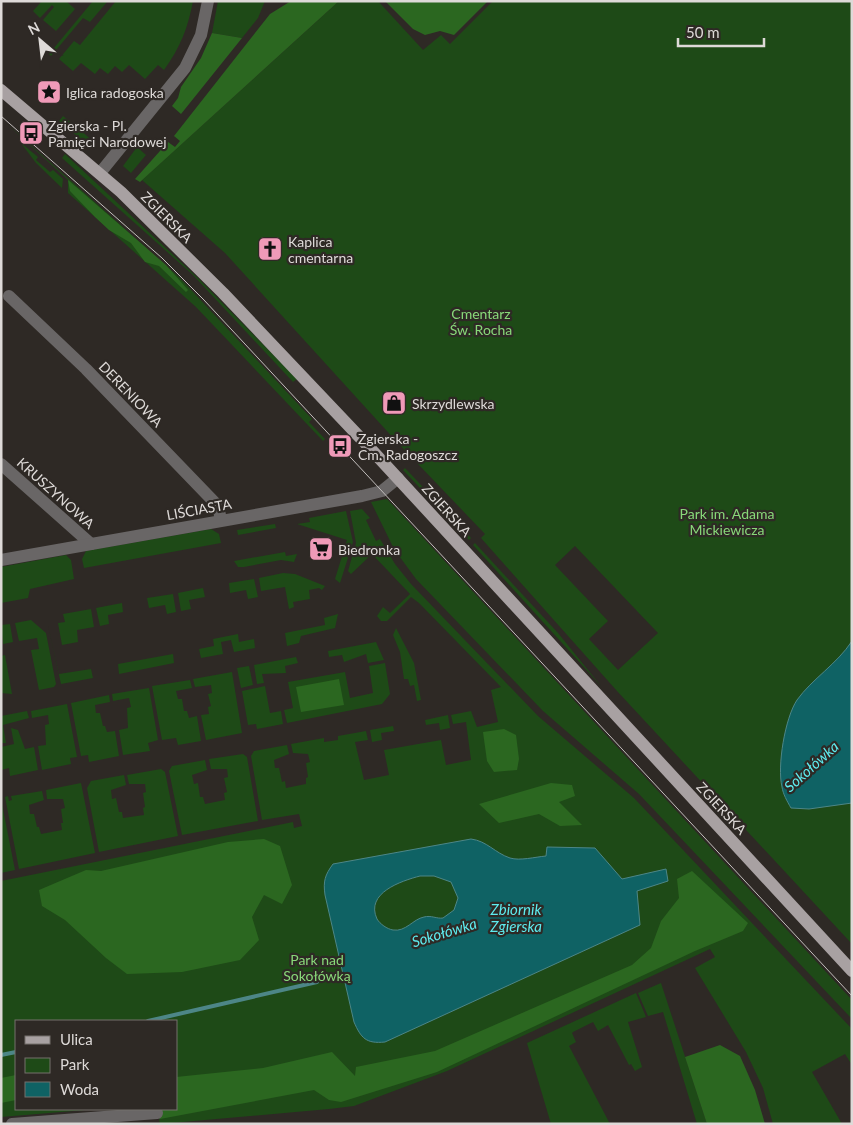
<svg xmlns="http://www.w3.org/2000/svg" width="853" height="1125" font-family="Lato,sans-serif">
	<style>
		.green { fill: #1e4a17; fill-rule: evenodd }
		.forest { fill: #2b6720 }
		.water { fill: #0f6264; stroke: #4d8687; fill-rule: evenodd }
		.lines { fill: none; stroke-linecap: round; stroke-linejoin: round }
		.stream { stroke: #4d8687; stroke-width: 4 }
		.minor { stroke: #696666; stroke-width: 12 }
		.major { stroke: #a8a1a2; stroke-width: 12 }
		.tram { stroke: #c2bebc; stroke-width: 1 }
		.labels { text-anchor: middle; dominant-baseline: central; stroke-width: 4.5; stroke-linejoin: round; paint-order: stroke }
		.poi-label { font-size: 14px; fill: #dedad8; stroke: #2e2925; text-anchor: start }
		.street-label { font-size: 14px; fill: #dedad8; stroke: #2e2925 }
		.park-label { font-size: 14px; fill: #88d879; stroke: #2e2925 }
		.water-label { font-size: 15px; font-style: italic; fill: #5eecef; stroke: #2e2925 }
	</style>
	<rect width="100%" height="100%" fill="#2e2925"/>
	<g class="green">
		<polygon points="42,1 66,1 75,9 56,31 43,20 54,7 52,5 40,18 33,11"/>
		<polygon points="93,1 107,2 90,22 83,18 51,56 49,54"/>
		<path d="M116 1H193C188 28 180 48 164 70L158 65 145 79 129 65 122 72 115 66 108 74 100 68 95 74 81 63 73 71 59 59 74 41 80 45Z"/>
		<polygon points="218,1 265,1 258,18 242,38 212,33"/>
		<path d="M339 1H378L423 50 441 35 450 44 493 1H852V944L617 691 481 538 485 534 396 441 225 253 142 180ZM575 546 658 633 618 670 589 639 608 621 555 565Z"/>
		<polygon points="63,116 93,141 89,146 59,121"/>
		<polygon points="6,123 180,278 312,419 309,422 325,439 323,441 196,307 68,193 68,180"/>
		<polygon points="21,143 38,157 36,160 50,172 53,170 63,179 62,188 36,163"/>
		<polygon points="137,147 146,155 131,173 123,166"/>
		<polygon points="65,154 198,278 297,379 293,382 193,275 62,158"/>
		<polygon points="405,468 471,538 469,540 403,470"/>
		<polygon points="387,499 852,1000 852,1019 639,794 543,711 416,579 394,549 371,502"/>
		<polygon points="362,509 370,518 366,520 376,541 380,539 395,564 411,584 538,716 634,798 852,1029 852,1065 845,1054 812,1072 842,1124 773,1124 763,1088 746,1052 695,968 715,957 710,949 447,1071 354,1106 329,1109 160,1124 159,1119 176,1109 176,1021 16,1021 16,1109 97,1109 1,1117 1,881 293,822 294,828 302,826 299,814 262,820 251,756 254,751 287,745 289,754 274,760 275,768 279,768 282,782 285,781 286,788 306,784 306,778 308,777 306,763 310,762 308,754 293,753 291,744 324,738 324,742 338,740 338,736 366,731 368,740 355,742 364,780 389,775 384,750 441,740 446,765 471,760 466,722 453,724 451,715 471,711 477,727 498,722 491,690 501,687 419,603 411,597 387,621 381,621 377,616 383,607 390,613 410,594 372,554 351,574 348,571 356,543 350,511"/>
		<polygon points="346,511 353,542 340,583 335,579 347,540 297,524 310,522 309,518"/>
		<polygon points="275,524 276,528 238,535 237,530"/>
		<polygon points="211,529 219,534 221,543 84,568 82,559 86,551"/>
		<polygon points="475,543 558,633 601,686 473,545"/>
		<polygon points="285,552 286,556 297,554 294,562 281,560 244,567 238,567 234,561"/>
		<polygon points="66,555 71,560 74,579 30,589 28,598 1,603 1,567"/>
		<polygon points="283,573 295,574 325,586 322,590 319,588 309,590 310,599 293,602 294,607 289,609 285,587 261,591 259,578"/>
		<polygon points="254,579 258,597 248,599 246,590 230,593 229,583"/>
		<polygon points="203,588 205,597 189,600 191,609 181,611 178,593"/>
		<polygon points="173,594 176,612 167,614 165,605 149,608 147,598"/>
		<polygon points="122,603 123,612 108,615 109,624 100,626 96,608"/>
		<polygon points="91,609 94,627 77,630 78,642 62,645 58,623 65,622 63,614"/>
		<polygon points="338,614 335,628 301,636 299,643 287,646 285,633 325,625 324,618"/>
		<polygon points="31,620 46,633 56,684 54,687 39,690 31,650 39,649 37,638 19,641 15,623"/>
		<polygon points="10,624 13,642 3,644 1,625"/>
		<polygon points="48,625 59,674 91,669 93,678 61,684"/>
		<polygon points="396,628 414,663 421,700 417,701 414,685 410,686 408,679 404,679 400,652 393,635"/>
		<polygon points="238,634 239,642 254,639 255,648 234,652 231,640 221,642 223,654 201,658 199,649 214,646 213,639"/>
		<polygon points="376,642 384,660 368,663 366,654 344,662 342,655 329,657 328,651"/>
		<polygon points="173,654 174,663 119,674 118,664"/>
		<polygon points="5,655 12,694 1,693 1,656"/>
		<polygon points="296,657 298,663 285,666 286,673 262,674 264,683 257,684 254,665"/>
		<polygon points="385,663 390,694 382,704 287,723 284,710 293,708 288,682 345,672 350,698 373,693 369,666"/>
		<polygon points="249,666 253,685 241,688 237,668"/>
		<polygon points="232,672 242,733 206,740 201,715 209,714 208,707 211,706 208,694 212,693 211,685 195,687 193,679"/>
		<polygon points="190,680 192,688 176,691 178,699 182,699 184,711 187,711 189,718 197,716 201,741 178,745 176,738 162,740 152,686"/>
		<polygon points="265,686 270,713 281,711 283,724 257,729 256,724 248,725 242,691"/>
		<polygon points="149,688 158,740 148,743 150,751 123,755 119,730 128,728 127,708 131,707 129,698 113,701 112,694"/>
		<polygon points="109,695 110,702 95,705 96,713 100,713 103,726 105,726 107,732 115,731 119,756 89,762 88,755 81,756 71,703"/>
		<polygon points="67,704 77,757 70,758 71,764 42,770 38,746 46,745 45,725 49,724 48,715 32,718 31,711"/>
		<polygon points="27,711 29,718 3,725 6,743 1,743 1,716"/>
		<polygon points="448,715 450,728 440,730 439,723 426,725 425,720"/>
		<polygon points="393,726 394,731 381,733 382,740 372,742 370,730"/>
		<polygon points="11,728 18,730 25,749 34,747 38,770 10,776 9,768 1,770 1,747 14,744"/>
		<polygon points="243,754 247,757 258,821 182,835 169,771 172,766 205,760 207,770 192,775 194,784 198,783 200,797 203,797 205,804 225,800 224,793 227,792 224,778 228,777 227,769 211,769 209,759"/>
		<polygon points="161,769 165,772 178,836 99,852 87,788 91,781 124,775 126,785 111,790 112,799 116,798 119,812 122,812 123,818 144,815 143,808 145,807 143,793 146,792 145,784 129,784 127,775"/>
		<polygon points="81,783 95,853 19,869 5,797 8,796 9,801 12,800 11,796 42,791 44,800 29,805 30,814 34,814 37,827 39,827 41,834 62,830 61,823 63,823 61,809 65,808 63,799 47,799 46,790"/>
		<polygon points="1,799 15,870 1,873"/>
		<polygon points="661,983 707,1124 697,1124 663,1012 648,1016 638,993"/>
		<polygon points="636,993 646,1017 628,1022 642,1067 635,1071 631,1064 629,1065 608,1025 598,1031 593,1022 573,1032 572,1033 576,1042 569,1046 610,1124 551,1124 527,1043"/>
	</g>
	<g class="forest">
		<polygon points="291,1 339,1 140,182 135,179 168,142 175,147 180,141 174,136 270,14"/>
		<polygon points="385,1 488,1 454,35 440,31 425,35 413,29"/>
		<polygon points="212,33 242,38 181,114 172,106 178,98 181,87 201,58"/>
		<polygon points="68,180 166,265 188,290 186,292 159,266 145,262 131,243 109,230 95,217 70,191"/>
		<polygon points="339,679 344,705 301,712 296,687"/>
		<polygon points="504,729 516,735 519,759 517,770 494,772 487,761 483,732"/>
		<polygon points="551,783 572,785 575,796 559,802 582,825 560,826 539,814 499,823 479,804"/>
		<polygon points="264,839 280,846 292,885 282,904 264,895 252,917 259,940 240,960 182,972 127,974 106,958 65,920 42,906 39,890 86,870 101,871 228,842"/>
		<polygon points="692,871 748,923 743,931 695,951 437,1072 341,1102 329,1100 314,1090 160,1119 156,1109 176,1109 176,1077 263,1068 332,1052 355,1076 356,1067 435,1051 632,965 651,948 661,921 679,898 677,879"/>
		<polygon points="720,1045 740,1056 755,1090 765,1124 707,1124 685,1057"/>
		<polygon points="16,1075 16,1100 1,1103 1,1078"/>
	</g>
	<g class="water">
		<path d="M852 641V803L809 809 791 808C787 801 783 794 782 787 777 766 785 718 797 700 812 679 837 664 852 641Z"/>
		<path d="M471 839C487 841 495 853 510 858 520 861 535 857 546 856L547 847 595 848 622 879 666 869 668 881 637 891 640 925 385 1042C366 1044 361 1038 354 1022L325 895C323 881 325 875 333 864ZM420 876H434L451 882 458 898 454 910 443 918C437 919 431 915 424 917 413 919 406 932 393 930 387 929 380 924 377 919 365 893 401 881 420 876Z"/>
	</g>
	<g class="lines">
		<g class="stream">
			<polyline points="148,1021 317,982"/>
			<polyline points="1,1055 16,1052"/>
		</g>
		<g class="minor">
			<polyline points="100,173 185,68 201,35 208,1"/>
			<polyline points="9,296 86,369 218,506 221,520"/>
			<polyline points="1,464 91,544"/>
			<polyline points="1,560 362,496 382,491 398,478"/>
			<polyline points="12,1124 157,1113"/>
		</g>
		<polyline class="major" points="1,90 121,192 223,293 368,446 852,971"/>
		<polyline class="tram" points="1,116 162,258 204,300 852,996"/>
	</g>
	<defs>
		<symbol id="sight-square" viewBox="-11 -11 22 22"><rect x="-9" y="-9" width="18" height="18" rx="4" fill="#ef9ab8" stroke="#2e2925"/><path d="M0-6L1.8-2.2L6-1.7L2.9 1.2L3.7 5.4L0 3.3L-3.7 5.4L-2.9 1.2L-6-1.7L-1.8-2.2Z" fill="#111"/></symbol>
		<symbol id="bus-square" viewBox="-11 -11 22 22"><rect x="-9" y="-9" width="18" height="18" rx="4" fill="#ef9ab8" stroke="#2e2925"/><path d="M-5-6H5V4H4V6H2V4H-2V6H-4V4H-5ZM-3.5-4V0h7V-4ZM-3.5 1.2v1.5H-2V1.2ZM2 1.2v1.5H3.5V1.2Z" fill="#111"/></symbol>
		<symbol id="church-square" viewBox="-11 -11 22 22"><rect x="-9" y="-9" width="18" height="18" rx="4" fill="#ef9ab8" stroke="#2e2925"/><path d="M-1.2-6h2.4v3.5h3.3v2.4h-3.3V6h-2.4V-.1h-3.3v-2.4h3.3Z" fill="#111"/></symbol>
		<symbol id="shop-square" viewBox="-11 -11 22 22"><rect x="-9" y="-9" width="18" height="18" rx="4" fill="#ef9ab8" stroke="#2e2925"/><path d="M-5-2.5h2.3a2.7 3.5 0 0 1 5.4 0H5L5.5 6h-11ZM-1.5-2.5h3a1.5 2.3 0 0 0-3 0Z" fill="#111"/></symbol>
		<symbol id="supermarket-square" viewBox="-11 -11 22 22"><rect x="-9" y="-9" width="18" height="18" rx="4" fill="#ef9ab8" stroke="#2e2925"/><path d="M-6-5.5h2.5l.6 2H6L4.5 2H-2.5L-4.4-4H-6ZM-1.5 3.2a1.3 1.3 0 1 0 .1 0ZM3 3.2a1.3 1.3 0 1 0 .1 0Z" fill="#111"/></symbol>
	</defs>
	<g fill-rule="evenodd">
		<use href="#sight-square" x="35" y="78" width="28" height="28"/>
		<use href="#bus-square" x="17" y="119" width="28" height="28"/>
		<use href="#church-square" x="256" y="235" width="28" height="28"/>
		<use href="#shop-square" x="380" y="389" width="28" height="28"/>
		<use href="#bus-square" x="326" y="432" width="28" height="28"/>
		<use href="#supermarket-square" x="307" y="535" width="28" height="28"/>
	</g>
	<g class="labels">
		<g class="poi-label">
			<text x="66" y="92">Iglica radogoska</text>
			<text x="48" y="125">Zgierska - Pl.<tspan x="48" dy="16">Pamięci Narodowej</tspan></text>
			<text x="288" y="241">Kaplica<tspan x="288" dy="16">cmentarna</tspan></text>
			<text x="412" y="403">Skrzydlewska</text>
			<text x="358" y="438">Zgierska -<tspan x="358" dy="16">Cm. Radogoszcz</tspan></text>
			<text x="338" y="549">Biedronka</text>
		</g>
		<g class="street-label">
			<text transform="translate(167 217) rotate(45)">ZGIERSKA</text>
			<text transform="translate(131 394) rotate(46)">DERENIOWA</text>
			<text transform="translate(56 493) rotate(42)">KRUSZYNOWA</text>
			<text transform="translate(199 509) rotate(-10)">LIŚCIASTA</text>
			<text transform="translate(447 510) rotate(48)">ZGIERSKA</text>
			<text transform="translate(722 808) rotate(47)">ZGIERSKA</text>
		</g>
		<g class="park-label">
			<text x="481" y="313">Cmentarz<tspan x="481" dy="16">Św. Rocha</tspan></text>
			<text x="727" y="513">Park im. Adama<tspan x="727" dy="16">Mickiewicza</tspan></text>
			<text x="317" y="959">Park nad<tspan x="317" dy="16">Sokołówką</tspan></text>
		</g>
		<g class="water-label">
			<text transform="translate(811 766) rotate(-42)">Sokołówka</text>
			<text x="516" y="909">Zbiornik<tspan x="516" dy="17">Zgierska</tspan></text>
			<text transform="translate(444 932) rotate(-17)">Sokołówka</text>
		</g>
	</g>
	<rect width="853" height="1125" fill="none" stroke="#dedad8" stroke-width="5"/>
	<rect x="15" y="1020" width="162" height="90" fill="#2e2925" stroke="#74706d"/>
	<rect x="25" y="1036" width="25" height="8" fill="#a8a1a2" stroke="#74706d"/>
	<text x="60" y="1045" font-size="15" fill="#dedad8">Ulica</text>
	<rect x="25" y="1058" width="25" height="15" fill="#1e4a17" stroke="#74706d"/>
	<text x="60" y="1070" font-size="15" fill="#dedad8">Park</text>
	<rect x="25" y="1082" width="25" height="15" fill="#0f6264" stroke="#74706d"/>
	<text x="60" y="1095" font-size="15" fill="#dedad8">Woda</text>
	<g transform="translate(40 40) rotate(332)" stroke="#2e2925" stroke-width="4" paint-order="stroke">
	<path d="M0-4L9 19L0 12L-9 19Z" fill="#dedad8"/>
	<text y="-8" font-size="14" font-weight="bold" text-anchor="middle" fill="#dedad8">N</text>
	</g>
	<path d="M678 38v8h86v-8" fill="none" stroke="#dedad8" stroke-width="2.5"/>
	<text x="686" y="38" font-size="15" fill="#dedad8" stroke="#2e2925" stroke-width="4" paint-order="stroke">50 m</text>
</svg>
